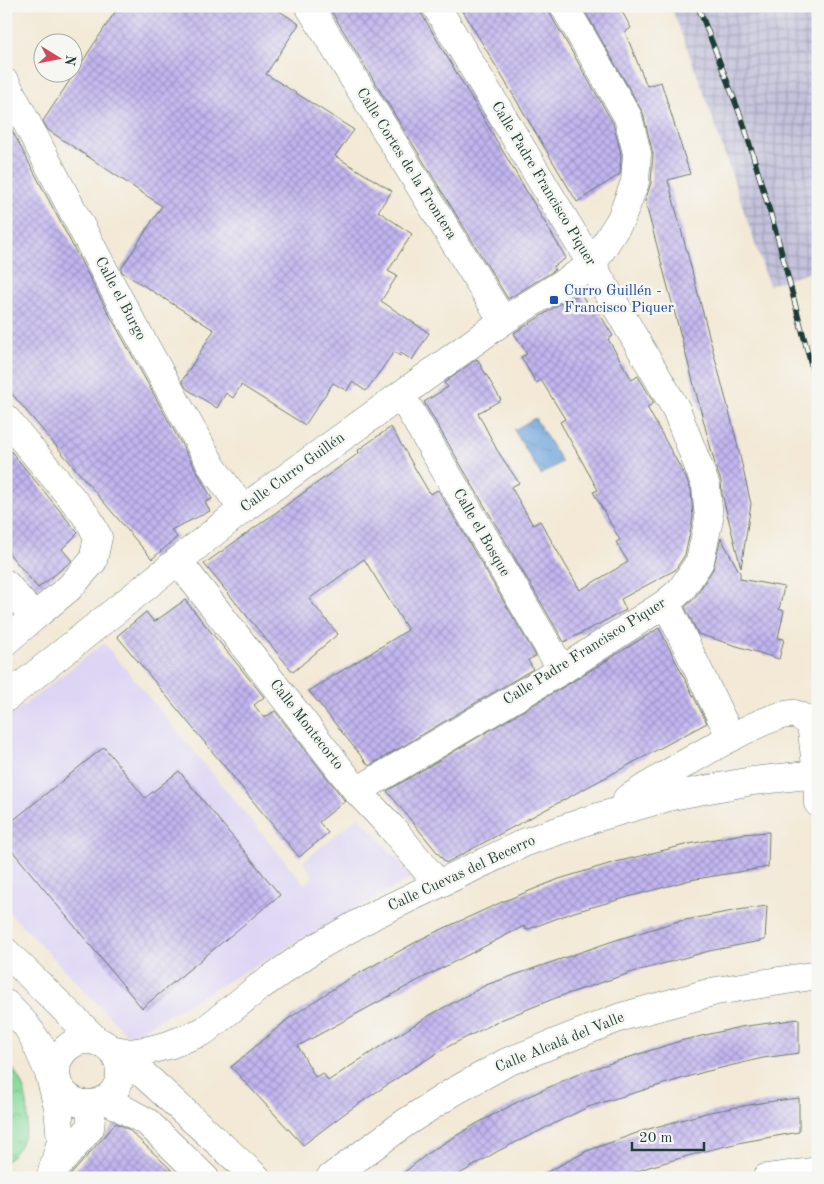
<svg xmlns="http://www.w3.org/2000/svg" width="824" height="1184" font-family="'Old Standard TT',serif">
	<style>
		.built { fill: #ded5f5 }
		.industrial { fill: url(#industrial-grid) }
		.park { fill: url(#park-crowns); stroke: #548c68 }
		.water { fill: url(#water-ripples); stroke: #467087 }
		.building { fill: url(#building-cross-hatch) }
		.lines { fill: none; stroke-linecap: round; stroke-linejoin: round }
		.street-casing { stroke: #69796d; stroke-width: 29 }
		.secondary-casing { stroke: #69796d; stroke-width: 29 }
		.street { stroke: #fff; stroke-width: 28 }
		.secondary { stroke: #fff; stroke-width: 28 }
		.rail-casing { stroke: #1f3d34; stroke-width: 5.5 }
		.rail { stroke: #f6f6f2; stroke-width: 4; stroke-dasharray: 11; stroke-linecap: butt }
		.transit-dot { fill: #1a4fb4; stroke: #f6f6f2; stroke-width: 2 }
		.labels { text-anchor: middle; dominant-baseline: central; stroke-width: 5; stroke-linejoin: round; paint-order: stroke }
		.street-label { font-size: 15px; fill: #1f3d34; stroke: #f6f6f2 }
		.transit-label { font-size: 15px; fill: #164399; stroke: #f6f6f2; text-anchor: start }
	</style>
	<defs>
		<pattern id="industrial-grid" width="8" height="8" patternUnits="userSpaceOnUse" patternTransform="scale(1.25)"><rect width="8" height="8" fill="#c3c1db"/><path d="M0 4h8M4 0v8" fill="none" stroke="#9e9eb2"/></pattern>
		<pattern id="park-crowns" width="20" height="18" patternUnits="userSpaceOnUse" patternTransform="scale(1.25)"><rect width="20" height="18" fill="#88db9c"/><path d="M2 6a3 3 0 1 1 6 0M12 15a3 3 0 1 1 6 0" fill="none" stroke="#6fb380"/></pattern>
		<pattern id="water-ripples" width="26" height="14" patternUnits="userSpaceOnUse" patternTransform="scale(1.25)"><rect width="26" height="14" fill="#6da2da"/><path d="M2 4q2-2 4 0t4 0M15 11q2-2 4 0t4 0" fill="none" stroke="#5985b2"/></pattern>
		<pattern id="building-cross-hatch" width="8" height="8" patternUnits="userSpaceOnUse" patternTransform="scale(1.25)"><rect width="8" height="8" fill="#c2b5f0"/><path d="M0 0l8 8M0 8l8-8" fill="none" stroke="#9d94c3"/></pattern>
	</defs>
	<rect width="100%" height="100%" fill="#f6f6f2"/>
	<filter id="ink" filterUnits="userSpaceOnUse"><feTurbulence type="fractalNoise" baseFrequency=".02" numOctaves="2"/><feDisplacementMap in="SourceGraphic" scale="10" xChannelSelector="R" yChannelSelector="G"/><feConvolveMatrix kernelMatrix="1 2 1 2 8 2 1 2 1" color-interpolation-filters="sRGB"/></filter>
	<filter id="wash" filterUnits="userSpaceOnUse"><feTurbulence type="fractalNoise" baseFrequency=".0096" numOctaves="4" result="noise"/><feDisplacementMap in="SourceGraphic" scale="20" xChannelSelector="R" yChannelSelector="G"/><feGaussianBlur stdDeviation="1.12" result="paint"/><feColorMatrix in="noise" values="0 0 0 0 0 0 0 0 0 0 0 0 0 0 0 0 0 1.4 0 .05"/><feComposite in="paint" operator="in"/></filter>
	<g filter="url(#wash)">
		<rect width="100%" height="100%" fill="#f3e9d6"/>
		<polygon class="built" points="104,643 304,884 313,876 303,862 359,816 412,877 129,1037 6,909 6,719"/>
		<polygon class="industrial" points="671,6 818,6 818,270 769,285 704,93"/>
		<path class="park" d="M6 1060C28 1085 35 1117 19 1147 16 1152 10 1157 6 1162Z"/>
		<polygon class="water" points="535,418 562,462 541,475 514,430"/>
		<g id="blocks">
			<g class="building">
				<polygon points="119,6 272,6 299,24 266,74 354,130 335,156 392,191 378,211 412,234 388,271 397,276 381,301 429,333 412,360 401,353 400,356 394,352 366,391 352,382 347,391 333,383 305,425 241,385 233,398 226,393 217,408 187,389 182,381 214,330 122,272 121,269 162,206 48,130 43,121"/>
				<polygon points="328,6 417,6 566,258 553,267 555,270 508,299"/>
				<polygon points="460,6 548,6 550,14 613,123 621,154 620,174 577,202"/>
				<polygon points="582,6 619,6 631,28 625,32 647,86 661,82 690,174 668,180 735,434 751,504 741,568 722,494 721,481 716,468 645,201 651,183 653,154 643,113"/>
				<polygon points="6,119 104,305 212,499 205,502 210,511 171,530 177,537 152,559 6,387"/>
				<polygon points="581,294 593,314 598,311 613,336 608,339 632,380 638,376 654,403 647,407 685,476 691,490 693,518 685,555 675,570 621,599 626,610 564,642 424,402 448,387 444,383 477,359 501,400 478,413 497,450 519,483 511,487 533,525 540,521 580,590 628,562 616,542 620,540 593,492 598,490 560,422 565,419 541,380 536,383 521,357 527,354 514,333 571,297 572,298"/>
				<polygon points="391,427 430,494 438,490 536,656 528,660 533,669 369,766 309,691 408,630 364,559 309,599 338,634 293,672 204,564 359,453 358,450"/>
				<polygon points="6,445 78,533 62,549 72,561 38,588 6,550"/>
				<polygon points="721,538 740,573 740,579 784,587 779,609 784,611 778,638 784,639 779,659 698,634 685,607 694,599 713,569"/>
				<polygon points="185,600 264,697 254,705 264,718 275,711 345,801 319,822 328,833 299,857 117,636 146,612 154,622"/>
				<polygon points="659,628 707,723 446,863 387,791 570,683"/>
				<polygon points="104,747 145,798 179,771 280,895 142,1008 6,843 6,826"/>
				<polygon points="769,832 768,867 690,880 574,912 526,930 524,926 415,982 298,1046 315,1077 323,1073 328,1081 390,1040 432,1014 486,985 613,941 675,922 738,910 767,906 765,940 709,951 633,972 558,997 503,1019 449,1046 414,1067 348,1111 303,1145 231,1067 288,1019 345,981 427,936 502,902 559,879 612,863 689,844 742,834"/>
				<polygon points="799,1019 799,1053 763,1058 704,1072 607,1101 588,1107 535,1133 498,1151 453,1178 397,1178 431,1151 474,1125 527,1097 583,1072 680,1041 740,1027"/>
				<polygon points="799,1098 799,1132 743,1142 705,1151 649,1167 619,1178 536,1178 587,1151 645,1130 710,1112 766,1102"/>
				<polygon points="116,1123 128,1129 180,1178 68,1178"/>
			</g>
		</g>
	</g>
	<g filter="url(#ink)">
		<use href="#blocks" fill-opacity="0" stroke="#69796d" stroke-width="1"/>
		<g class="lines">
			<defs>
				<g id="street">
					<polyline points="503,321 592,265 621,219 635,182 637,153 628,117 564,6"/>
					<polyline points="401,395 562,670"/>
					<polyline points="6,419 88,518 98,537 93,561 69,588 34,617 6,584"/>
					<polyline points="178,561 357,791 392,828 438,884"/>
					<polyline points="666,603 731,738"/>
					<polyline points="6,641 34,617"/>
					<polyline points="357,791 562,670 666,603 681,590 700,561 709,519 706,486 676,409 592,265 436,6"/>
					<path d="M627 799C656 781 766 711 794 714 799 715 806 720 811 723L817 774 818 803"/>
					<polyline points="110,1049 130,1053 149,1050 169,1045 204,1031 259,987 315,948 374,915 526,842 595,818 672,796 752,781 817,774"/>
					<polyline points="330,1178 405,1123 453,1092 507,1062 621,1017 716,991 818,975"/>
					<polyline points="766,1178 818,1171"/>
				</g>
				<g id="secondary">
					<polyline points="6,83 118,297 213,468 243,509"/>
					<polyline points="6,698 243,509 503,321 309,6"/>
					<polyline points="6,952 98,1042"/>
					<polyline points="6,1004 25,1024 41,1047"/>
					<polyline points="31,1032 49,1073 58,1107 61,1141 52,1172"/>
					<circle cx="88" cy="1072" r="32"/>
					<polyline points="118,1061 143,1074 257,1178"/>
					<polyline points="105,1099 147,1122 205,1178"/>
					<polyline points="56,1168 90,1128 92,1105"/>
				</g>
			</defs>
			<use href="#street" class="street-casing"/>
			<use href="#secondary" class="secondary-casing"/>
			<use href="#street" class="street"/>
			<use href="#secondary" class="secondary"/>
			<defs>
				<polyline id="rail" points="698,6 743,122 778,239 818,391"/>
			</defs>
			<use href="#rail" class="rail-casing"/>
			<use href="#rail" class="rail"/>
		</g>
	</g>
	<rect class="transit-dot" x="549" y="295" width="10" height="10" rx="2.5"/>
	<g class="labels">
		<g class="street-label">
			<text transform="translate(406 164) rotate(58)">Calle Cortes de la Frontera</text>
			<text transform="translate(543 184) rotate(59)">Calle Padre Francisco Piquer</text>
			<text transform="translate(120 299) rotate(62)">Calle el Burgo</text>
			<text transform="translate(293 473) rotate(-36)">Calle Curro Guillén</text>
			<text transform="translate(481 533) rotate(60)">Calle el Bosque</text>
			<text transform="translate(585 652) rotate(-32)">Calle Padre Francisco Piquer</text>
			<text transform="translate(306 725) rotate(52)">Calle Montecorto</text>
			<text transform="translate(462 874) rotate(-25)">Calle Cuevas del Becerro</text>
			<text transform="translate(560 1043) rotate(-22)">Calle Alcalá del Valle</text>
		</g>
		<g class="transit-label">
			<text x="564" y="291">Curro Guillén -<tspan x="564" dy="17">Francisco Piquer</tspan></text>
		</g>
	</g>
	<rect width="824" height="1184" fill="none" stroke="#f6f6f2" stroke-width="25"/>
	<g transform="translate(58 58) rotate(100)"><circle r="24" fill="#f6f6f2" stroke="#a0aca6"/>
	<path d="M0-4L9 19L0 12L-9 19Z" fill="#d1495b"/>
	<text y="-8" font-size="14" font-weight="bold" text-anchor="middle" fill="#1f3d34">N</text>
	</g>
	<path d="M632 1142v8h72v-8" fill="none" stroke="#1f3d34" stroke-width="2.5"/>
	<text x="639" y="1142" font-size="15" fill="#1f3d34" stroke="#f6f6f2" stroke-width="4" paint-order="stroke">20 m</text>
</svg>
